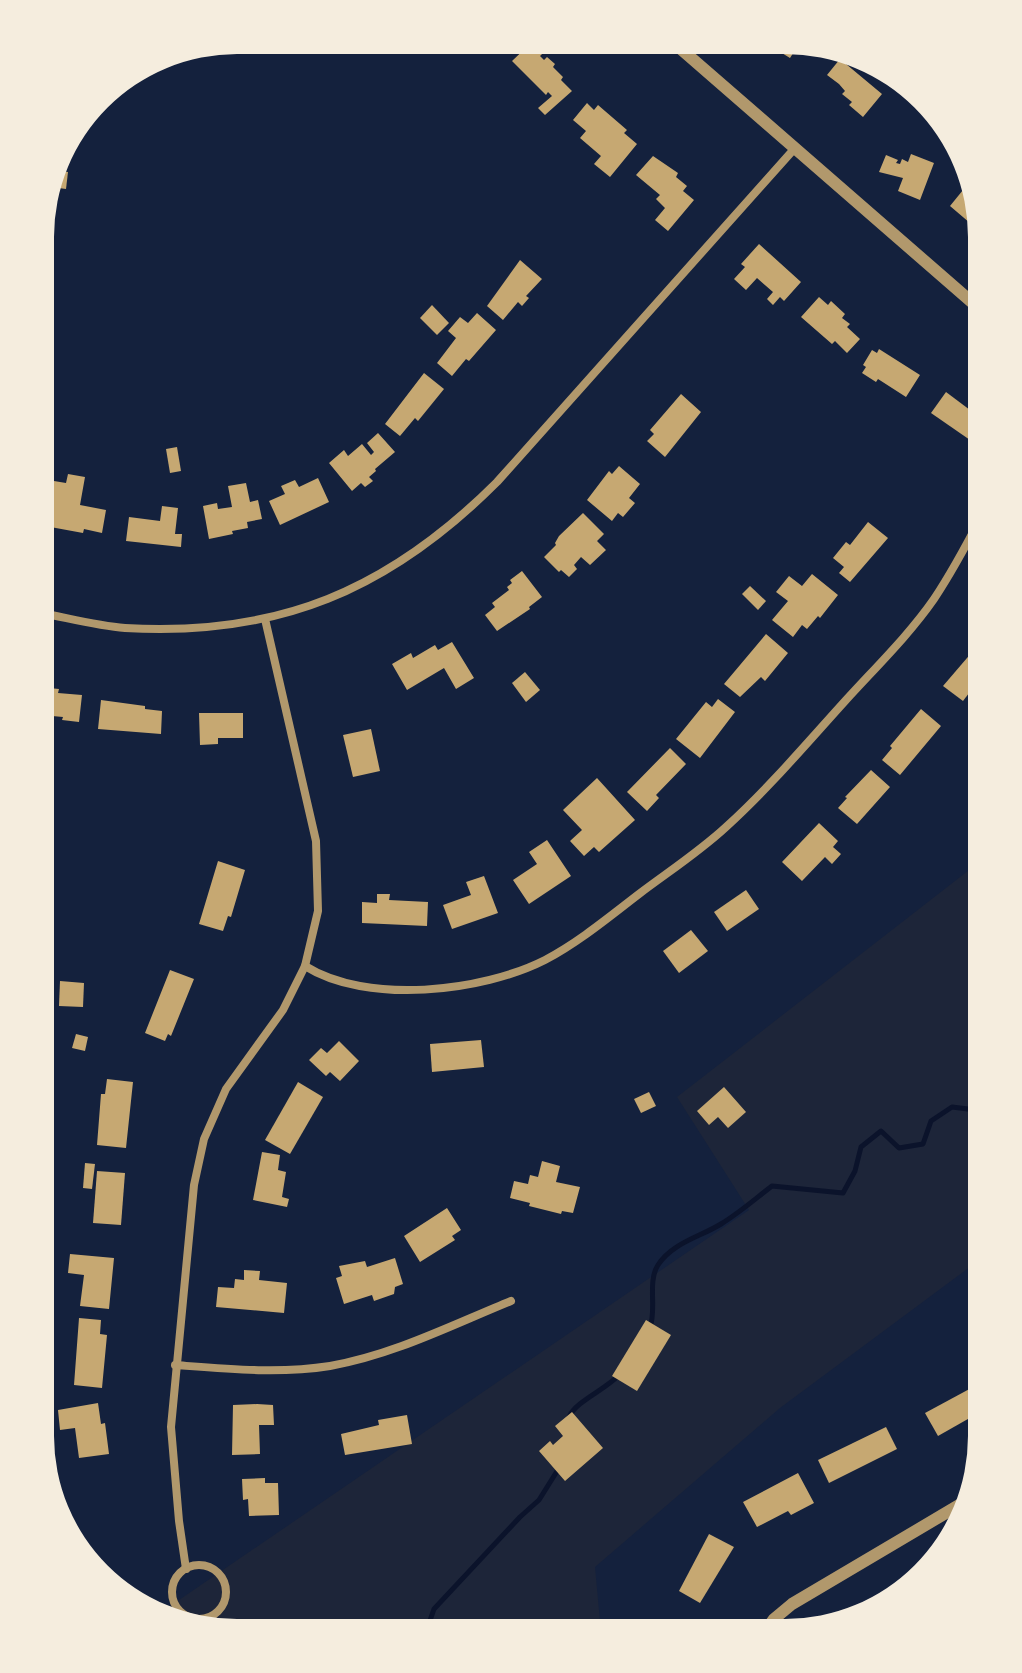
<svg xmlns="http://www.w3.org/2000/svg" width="1022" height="1673" font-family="'Playfair Display',serif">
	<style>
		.green { fill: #1d2539 }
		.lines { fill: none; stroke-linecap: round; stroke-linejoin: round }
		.stream { stroke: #0b132b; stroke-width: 5 }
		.building { fill: #c6a872 }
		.minor { stroke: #b1986c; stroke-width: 8 }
		.tertiary { stroke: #b1986c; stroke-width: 12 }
	</style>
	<rect width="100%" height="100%" fill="#14213d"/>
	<polygon class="green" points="982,860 982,1258 780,1408 595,1567 601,1632 211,1631 163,1611 749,1210 677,1097"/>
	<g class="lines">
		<g class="stream">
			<path d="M650 1327C657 1309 647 1282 658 1265 672 1243 700 1237 721 1224 739 1213 755 1199 772 1186L843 1193 855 1171 861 1147 881 1131 899 1148 923 1144 931 1121 952 1107 976 1110 982 1089"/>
			<path d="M569 1417C576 1401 605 1390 619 1375"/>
			<polyline points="426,1632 434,1609 520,1517 539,1500 559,1468"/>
		</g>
	</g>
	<g class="building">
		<polygon points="532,42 543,53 540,56 544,60 547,57 555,64 553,67 563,77 561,80 572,91 545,115 538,108 552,96 548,92 546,95 512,61"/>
		<polygon points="775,43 796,44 799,44 790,58 772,47"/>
		<polygon points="840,59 882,94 863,117 849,105 852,102 842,94 845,91 839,84 827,75"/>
		<polygon points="587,103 594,110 598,105 627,130 624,133 637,144 610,177 594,164 601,156 580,138 586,131 573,120"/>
		<polygon points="911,154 934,163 920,200 898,191 903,178 879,172 886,155 898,160 896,163 900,164 902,159 908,162"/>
		<polygon points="653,156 678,173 676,177 687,186 683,191 694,200 668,231 655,220 665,208 656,199 660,195 636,175"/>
		<polygon points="54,170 68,172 66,189 51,187"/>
		<polygon points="963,190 975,200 982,239 974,232 977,229 950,206"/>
		<polygon points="759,244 801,282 784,301 780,297 773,305 767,299 773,292 757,278 746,290 734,279 745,267 741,264"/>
		<polygon points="520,260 542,279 526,296 529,298 522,306 518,302 503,320 487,306"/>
		<polygon points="819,297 828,305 831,301 845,314 842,318 850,324 847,327 860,339 847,353 835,341 832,344 801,317"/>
		<polygon points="432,305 449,323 437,335 420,318"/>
		<polygon points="477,313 496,330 469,361 466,359 452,376 437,363 456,338 448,331 460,317 468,323"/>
		<polygon points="879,349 920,375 906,397 878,379 876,382 862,373 866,367 863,365 872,350 877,353"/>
		<polygon points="424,373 444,389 418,421 415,418 400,436 385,424"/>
		<polygon points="946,392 982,419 970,440 931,413"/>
		<polygon points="681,394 701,412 665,457 647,441 654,434 650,430"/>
		<polygon points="378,433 395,452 375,469 376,471 369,477 373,481 365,487 361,483 352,491 329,463 344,450 348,456 362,444 371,455 374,452 367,443"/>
		<polygon points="177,447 181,471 170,473 166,449"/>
		<polygon points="619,466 640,484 629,498 635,503 623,517 618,513 612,521 587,500 609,471 612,474"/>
		<polygon points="68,474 85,477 80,505 106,510 102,533 84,529 83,533 45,526 54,481 66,483"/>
		<polygon points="318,478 329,502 280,525 269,501 285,494 281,486 295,480 299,487"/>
		<polygon points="246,483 250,502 258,500 262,519 247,522 248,528 232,531 233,534 209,539 203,506 217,503 218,509 232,507 228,486"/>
		<polygon points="162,506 178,508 175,534 182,534 181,547 126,541 129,517 160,521"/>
		<polygon points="583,513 604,534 597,541 606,550 590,565 581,557 574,565 577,569 569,577 561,570 559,572 544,557 556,545 555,543 559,536"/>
		<polygon points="868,522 888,538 850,582 839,573 844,567 833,558 846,542 850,545"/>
		<polygon points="522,571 542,597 529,607 530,609 497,631 485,615 495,607 492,603 509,590 507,587 512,583 510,580"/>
		<polygon points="812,574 838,595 820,618 818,616 807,629 802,625 793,637 772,620 788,601 776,592 789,576 802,586"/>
		<polygon points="750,586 766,601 758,610 742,594"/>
		<polygon points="766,634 788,653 765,681 761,677 740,697 724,684"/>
		<polygon points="452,642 474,678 456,689 444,668 407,690 392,664 411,653 413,658 435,645 438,650"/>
		<polygon points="973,651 982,658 982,676 963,701 943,686"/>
		<polygon points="525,672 540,690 526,702 512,683"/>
		<polygon points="49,688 59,689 58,693 82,695 79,722 62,720 63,717 41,715 41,691 49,692"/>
		<polygon points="718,699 735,712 700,758 676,739 706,702 712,707"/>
		<polygon points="101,700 145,706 145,709 162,711 161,734 98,729"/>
		<polygon points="921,709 941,726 900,775 882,760 892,748 890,746"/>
		<polygon points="199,713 243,713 243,738 218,738 218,744 200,745"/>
		<polygon points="371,729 380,771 353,777 343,735"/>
		<polygon points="670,748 686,764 656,795 659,798 647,811 627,792"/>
		<polygon points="871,770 890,787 857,824 838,808 847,798 845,797"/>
		<polygon points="597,778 635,820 599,852 594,847 584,856 570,841 582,830 563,810"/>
		<polygon points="819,823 838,841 833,847 841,854 832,864 825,857 802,881 782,862"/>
		<polygon points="547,840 571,876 529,904 513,880 537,864 529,852"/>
		<polygon points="218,861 245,870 231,917 228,916 223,931 199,924"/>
		<polygon points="484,876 498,913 452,929 443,905 471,895 466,882"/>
		<polygon points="746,890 759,909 727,931 714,912"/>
		<polygon points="377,894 390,894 389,900 428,902 427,926 362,923 362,902 377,903"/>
		<polygon points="691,930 708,951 679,973 663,951"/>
		<polygon points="170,970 194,979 171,1036 168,1034 165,1041 145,1033"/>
		<polygon points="60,981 84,983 83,1007 59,1006"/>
		<polygon points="76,1034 88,1037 85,1051 72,1048"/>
		<polygon points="481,1040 484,1067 432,1072 430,1044"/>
		<polygon points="339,1041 359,1061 340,1081 330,1072 326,1076 309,1060 321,1048 327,1053"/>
		<polygon points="107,1079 133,1082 126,1148 97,1145 101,1094 105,1094"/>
		<polygon points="298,1082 323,1097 290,1154 265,1140"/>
		<polygon points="724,1087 746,1112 728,1128 718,1117 709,1125 697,1111"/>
		<polygon points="649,1092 656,1106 641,1113 634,1099"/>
		<polygon points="262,1152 280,1155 278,1170 286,1172 282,1197 289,1199 287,1207 253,1200"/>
		<polygon points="542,1161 560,1166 556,1182 580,1187 573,1213 562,1211 561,1214 529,1206 530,1203 510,1198 514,1181 528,1184 530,1175 538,1177"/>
		<polygon points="85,1163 95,1164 92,1189 83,1188"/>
		<polygon points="97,1171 125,1173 121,1225 93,1223"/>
		<polygon points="447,1208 461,1230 452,1236 455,1240 420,1262 404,1236"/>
		<polygon points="70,1254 114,1258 109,1309 80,1306 84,1275 68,1273"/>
		<polygon points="395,1258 403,1284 395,1287 394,1294 374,1301 372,1295 344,1304 336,1278 342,1276 339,1266 365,1261 367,1267"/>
		<polygon points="244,1270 260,1271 259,1280 287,1283 284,1313 216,1307 218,1287 234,1288 235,1279 244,1280"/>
		<polygon points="79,1318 101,1320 100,1334 107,1335 102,1388 74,1385"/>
		<polygon points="646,1320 671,1335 637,1391 612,1376"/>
		<polygon points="975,1386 982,1398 982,1411 938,1436 925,1413"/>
		<polygon points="98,1403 101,1424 105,1423 109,1454 79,1458 75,1428 60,1430 58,1410"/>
		<polygon points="257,1404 273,1405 274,1425 259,1425 260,1454 232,1455 233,1405"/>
		<polygon points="572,1412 603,1448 565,1481 539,1451 550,1441 553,1445 563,1436 555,1426"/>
		<polygon points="407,1415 412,1444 345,1455 341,1434 379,1425 378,1420"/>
		<polygon points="886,1427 897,1449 829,1483 818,1460"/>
		<polygon points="798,1473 814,1503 791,1515 788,1511 757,1527 743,1502"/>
		<polygon points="265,1478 265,1483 278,1483 279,1515 249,1516 248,1499 243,1500 242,1479"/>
		<polygon points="709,1534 734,1547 700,1603 679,1591"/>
	</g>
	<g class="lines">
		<g class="minor">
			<path d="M41 613C68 618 97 626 125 628 278 637 389 590 497 482L795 148"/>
			<path d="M305 966C367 1005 482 992 545 960 579 942 609 917 639 894 668 872 699 852 726 827 769 788 807 743 846 700 876 667 909 635 934 599 952 572 967 544 982 515"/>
			<path d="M175 1365C227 1369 279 1374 330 1366 393 1355 452 1325 511 1301"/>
			<circle cx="199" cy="1592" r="27"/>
			<polyline points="186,1569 179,1521 171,1427 194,1185 204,1139 226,1089 283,1010 305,966 318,911 316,841 265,619"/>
		</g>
		<g class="tertiary">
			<polyline points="674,43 982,311"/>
			<polyline points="764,1633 774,1619 792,1604 961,1504"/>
		</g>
	</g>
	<path d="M0 0H1022V1673H0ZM237 54H785A183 183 0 0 1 968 237V1436A183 183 0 0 1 785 1619H237A183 183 0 0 1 54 1436V237A183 183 0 0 1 237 54Z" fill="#f5edde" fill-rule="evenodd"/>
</svg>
